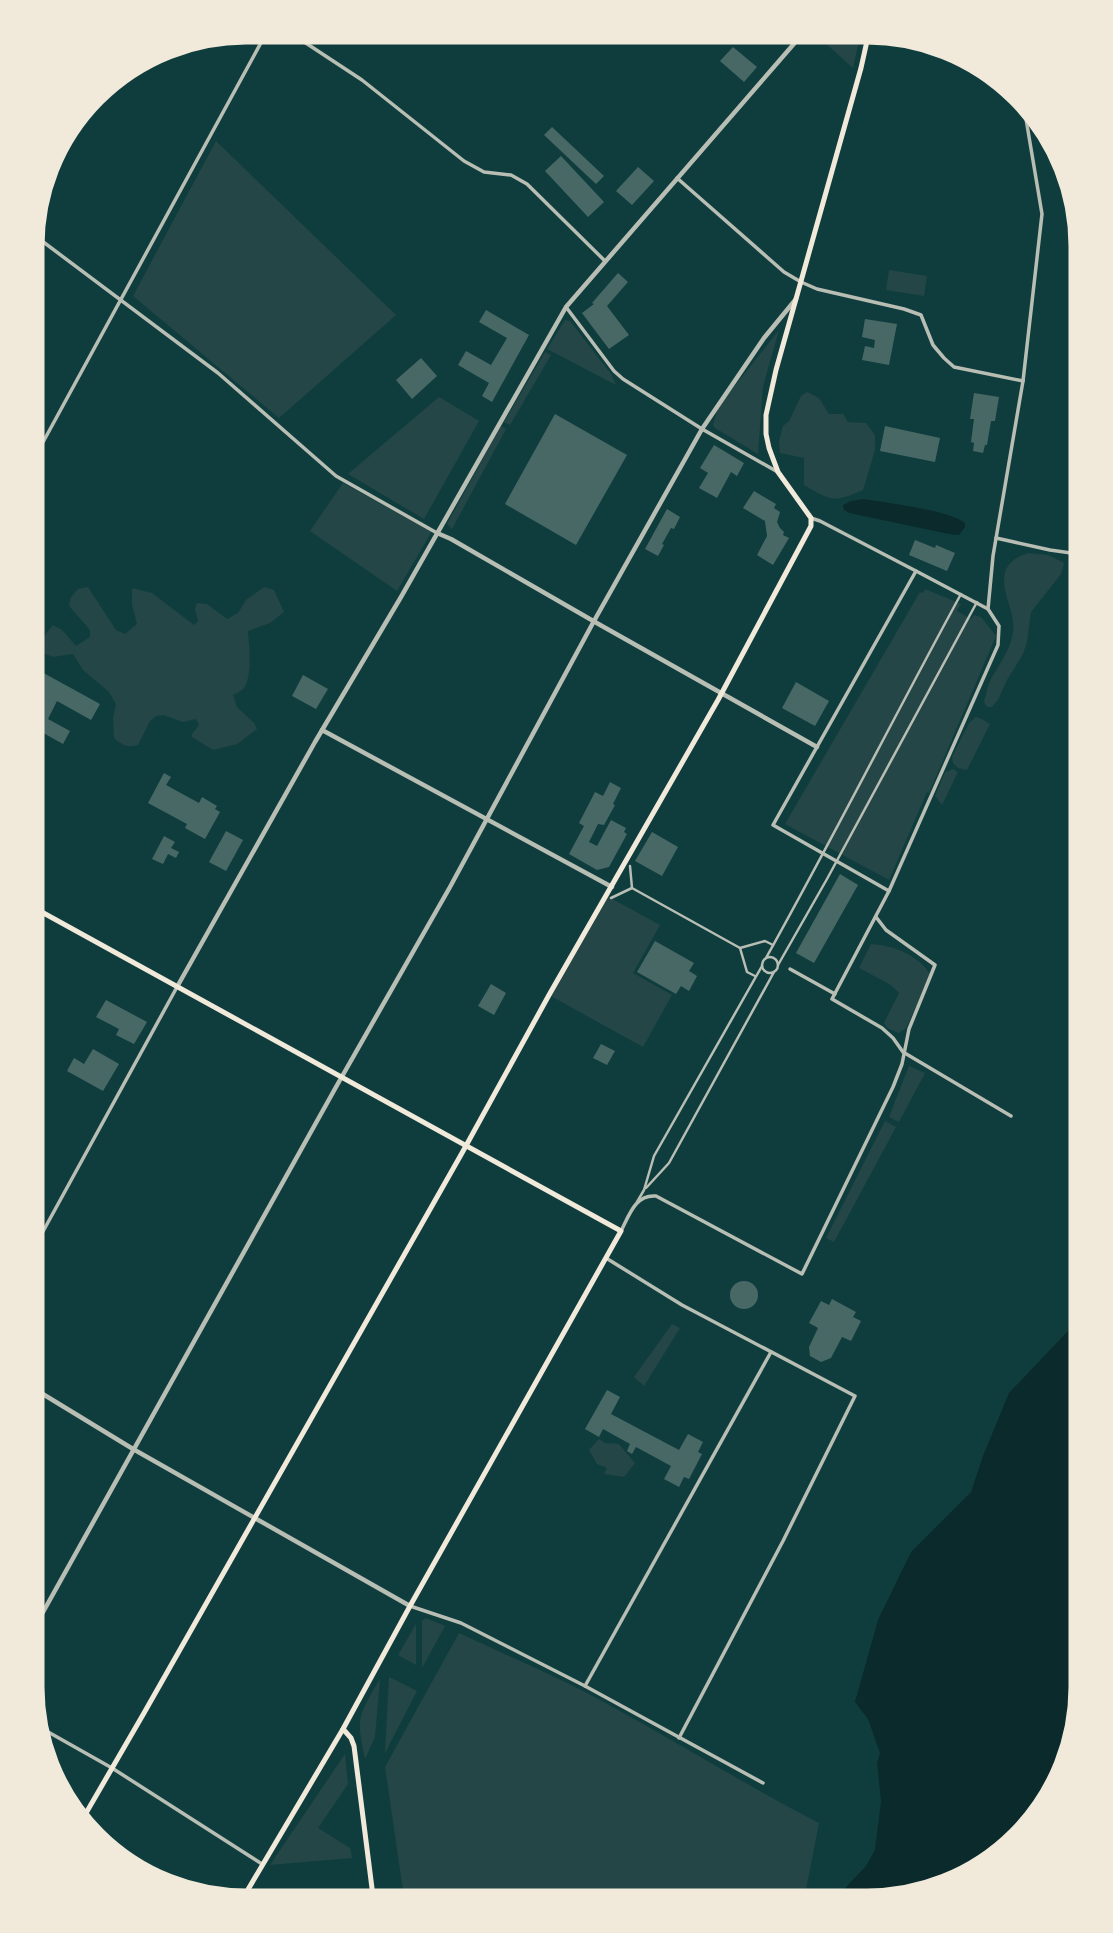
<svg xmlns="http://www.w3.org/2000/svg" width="1113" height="1933" font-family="'Fira Sans Condensed',sans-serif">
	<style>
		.green { fill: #244646 }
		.water { fill: #0a2a2b }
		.building { fill: #486865 }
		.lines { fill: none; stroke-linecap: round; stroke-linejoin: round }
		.pedestrian { stroke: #b8beb3; stroke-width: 2.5 }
		.minor { stroke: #b8beb3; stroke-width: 3.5 }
		.tertiary { stroke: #b8beb3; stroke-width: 4.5 }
		.secondary { stroke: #f1e9da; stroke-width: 5 }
		.rim { fill: none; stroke: #f1e9da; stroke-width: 9 }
	</style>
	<rect width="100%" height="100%" fill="#0f3d3e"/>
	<g class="green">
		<polygon points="817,32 861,32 853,68 815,34"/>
		<polygon points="216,141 396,315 279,418 133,296"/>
		<polygon points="889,270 927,276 924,296 886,290"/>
		<polygon points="565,320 570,321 611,374 616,385 547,349"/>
		<polygon points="779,330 763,386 758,454 715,428 713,425 718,407"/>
		<polygon points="545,352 551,355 510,425 504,422"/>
		<path d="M807 392 819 398 829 414H843L848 422 866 423 875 435V450L863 490C833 503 832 501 804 485V458L780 453 779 441 783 426 789 421 801 396Z"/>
		<polygon points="439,397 479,421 424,519 348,474"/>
		<polygon points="501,426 506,429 452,529 447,524"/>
		<polygon points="343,483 432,531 397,591 310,531"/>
		<path d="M1029 553 1048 555 1064 563 1061 574 1031 612 1027 642 1023 654 1007 680 998 700 992 707H987L984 702C986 695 987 688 990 681 998 665 1011 650 1013 632 1016 612 1000 592 1005 573 1008 561 1019 556 1029 553Z"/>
		<path d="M88 587 116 630 125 634 137 624 132 605V588L152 593 194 625 198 621 195 609 197 603 207 604 227 619 238 613 246 600 264 587 274 590 284 612 270 623 248 631C249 645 252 671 246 684 244 690 238 693 233 695L237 707 254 723 257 729 237 744 213 750 192 737V734L199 725 196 719 183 722 163 715 156 716 150 721 138 745C127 748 122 745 114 738L113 718 116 704 109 692 83 670 73 654 53 657 38 651 40 641 53 625 62 630 76 646 90 637V630L69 606 71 597 78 589Z"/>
		<polygon points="925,589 961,604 957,611 971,619 974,615 981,617 996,636 929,793 927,792 889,880 785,824 920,592 923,593"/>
		<polygon points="976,717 982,719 990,724 967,770 958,768 953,763 952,757 969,723"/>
		<polygon points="953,769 958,772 942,805 935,796 945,772"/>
		<polygon points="607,896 660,925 633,973 672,995 643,1047 549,995"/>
		<path d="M871 944C896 946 916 954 931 975L906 1028 899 1033 887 1028 884 1023 899 993 891 985 859 968Z"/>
		<polygon points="909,1066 925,1073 899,1122 889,1117"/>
		<polygon points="885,1121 896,1127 834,1242 826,1238"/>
		<polygon points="1085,1181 1085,1237 1073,1232"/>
		<polygon points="672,1324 680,1328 644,1386 634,1377"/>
		<polygon points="599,1439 605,1443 619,1444 635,1463 624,1477 604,1474 607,1468 597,1464 589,1450"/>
		<polygon points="426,1618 445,1626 422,1668 422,1621"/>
		<polygon points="416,1624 416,1665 398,1655"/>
		<path d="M459 1633C501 1653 544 1671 585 1692 664 1734 740 1782 819 1823L803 1905 405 1904 385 1767Z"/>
		<polygon points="389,1677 417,1691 385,1753"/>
		<polygon points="1085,1678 1084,1701 1070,1763 1065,1752"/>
		<path d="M380 1679 375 1737 365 1759C356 1717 358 1716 380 1679Z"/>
		<polygon points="345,1754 348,1784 318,1828 350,1848 352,1858 270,1865"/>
	</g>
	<g class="water">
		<path d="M864 499C887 503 949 510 965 523V527L959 535 949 534 849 513 844 510 843 505 851 501Z"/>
		<polygon points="1085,1313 1085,1678 1065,1752 1070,1764 1040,1820 988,1868 937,1893 866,1905 829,1905 866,1866 875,1850 881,1801 877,1763 880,1753 868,1719 855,1702 878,1620 911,1552 971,1492 983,1456 1009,1393"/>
	</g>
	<g class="building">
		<polygon points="733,47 757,67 744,82 720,61"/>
		<polygon points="552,127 604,176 596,184 544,135"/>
		<polygon points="561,156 604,202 588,217 545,171"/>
		<polygon points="638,167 654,181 632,205 616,191"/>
		<polygon points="618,273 628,282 607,306 629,335 609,349 582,313 594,304 592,303"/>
		<polygon points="486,310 529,335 492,402 482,396 489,383 458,365 466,351 491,365 507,338 479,322"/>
		<polygon points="865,319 897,324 889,365 862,360 865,346 874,348 875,340 862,337"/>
		<polygon points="421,358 437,376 412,399 396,380"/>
		<polygon points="974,393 999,397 995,421 991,421 987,445 985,445 983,453 973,451 974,443 971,442 974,419 970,419"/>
		<polygon points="555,414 627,455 576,545 505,504"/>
		<polygon points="885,426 940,438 935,462 880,451"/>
		<polygon points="714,445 744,463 737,476 731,472 717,498 699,488 708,473 700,468"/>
		<polygon points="754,491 776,504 774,508 780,512 777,522 780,528 784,532 783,535 789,538 773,565 757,555 767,536 765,521 743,508"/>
		<polygon points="667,509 680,517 674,529 671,528 662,544 664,545 658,556 645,549"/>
		<polygon points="915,540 935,548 936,545 955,553 947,571 909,555"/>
		<polygon points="29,665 100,704 91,720 57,701 48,719 70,731 63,744 29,725 29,708 33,710 43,692 29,684"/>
		<polygon points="303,675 328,689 316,709 292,696"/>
		<polygon points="796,682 829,701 815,726 782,708"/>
		<polygon points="164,773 171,777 166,785 199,803 202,797 217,806 215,809 220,812 205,839 185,828 187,824 148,803"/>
		<polygon points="610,782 621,788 613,804 615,805 604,825 598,824 589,842 597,846 611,820 626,828 624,832 627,834 609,867 597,870 569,854 584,826 579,823 595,792 603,796"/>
		<polygon points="226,831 243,840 226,871 209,862"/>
		<polygon points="652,832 678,847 662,876 635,861"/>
		<polygon points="164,836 175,842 171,848 179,852 176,858 168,854 163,864 152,859"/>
		<polygon points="840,874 858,885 814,963 796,953"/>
		<polygon points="655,941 694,963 689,971 697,976 689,991 681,986 676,994 637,972"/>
		<polygon points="491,984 506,993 494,1015 478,1006"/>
		<polygon points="106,1000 147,1022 134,1044 116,1035 119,1029 96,1017"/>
		<polygon points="601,1044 615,1051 607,1065 593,1058"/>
		<polygon points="93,1049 119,1064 103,1091 67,1071 74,1058 84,1064"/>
		<circle cx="744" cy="1295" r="14"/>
		<polygon points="832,1299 856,1312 853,1317 861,1321 851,1341 842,1337 831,1358 821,1362 810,1356 809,1347 818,1328 809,1323 821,1301 829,1305"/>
		<polygon points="607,1390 620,1397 611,1414 679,1450 688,1434 703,1442 698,1452 702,1454 689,1479 684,1477 679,1487 664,1479 671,1466 636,1447 632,1454 627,1451 630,1444 603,1429 599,1437 585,1429"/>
	</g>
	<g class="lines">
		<g class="pedestrian">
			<polyline points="630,866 632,888 740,948 765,941 773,945"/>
			<polyline points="611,898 632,888"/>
			<polyline points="740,948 747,972 755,976"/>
			<circle cx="770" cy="965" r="8"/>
			<path d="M766 958C833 838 895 715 961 594"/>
			<polyline points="778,965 827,879 977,602"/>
			<polyline points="646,1188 669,1163 774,972"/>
			<polyline points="637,1202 644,1190 654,1156 762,966"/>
		</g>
		<g class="minor">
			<polyline points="283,28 362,80 464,161 484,172 511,175 527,184 605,261"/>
			<polyline points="677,178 784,272 801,282 817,289 904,309 921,315 933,345 944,358 954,367 1023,381"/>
			<polyline points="30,232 218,373 336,476 437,533"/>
			<polyline points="566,307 614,371 623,379 702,429 776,471"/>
			<polyline points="30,466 269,28"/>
			<polyline points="811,518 820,521 916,571"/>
			<polyline points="996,538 1050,550 1085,555"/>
			<polygon points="916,571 988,609 999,626 998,645 889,891 773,825"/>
			<polyline points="988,609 993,556 1023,381 1042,214 1023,101"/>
			<polyline points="889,891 832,999 882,1028 893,1038 903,1052 1011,1116"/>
			<polyline points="790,969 835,994"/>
			<path d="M621 1231C629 1216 635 1194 656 1196L802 1274 893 1087 902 1064 909 1029 935 965 886 930 876 917"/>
			<polyline points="29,1257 177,987"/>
			<polyline points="606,1258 682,1305 855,1396 783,1541 679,1738"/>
			<polyline points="410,1606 461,1623 585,1686 763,1783"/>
			<polyline points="585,1686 771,1352"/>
			<polyline points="34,1724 112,1768 262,1864"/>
		</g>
		<g class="tertiary">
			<polyline points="437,533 451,539 602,626 817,747"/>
			<polyline points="322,730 612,887"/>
			<polyline points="177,987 315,742 401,597 566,307 805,31"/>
			<polyline points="28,1385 133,1449 410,1606"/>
			<polyline points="28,1639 336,1087 450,887 594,621 702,429 764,338 796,299"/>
		</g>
		<g class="secondary">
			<polyline points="29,905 621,1231 410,1606 343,1729 240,1903"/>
			<polyline points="343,1729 351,1738 354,1746 374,1904"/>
			<polyline points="82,1820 144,1713 462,1153 549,995 718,700 811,526 811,518 778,472 769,448 766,434 766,415 776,370 861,68 869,32"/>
		</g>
	</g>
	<path d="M0 0H1113V1933H0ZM246 40H867A206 206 0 0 1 1073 246V1687A206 206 0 0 1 867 1893H246A206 206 0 0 1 40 1687V246A206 206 0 0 1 246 40Z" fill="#f1e9da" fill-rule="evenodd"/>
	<path class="rim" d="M246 40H867A206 206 0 0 1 1073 246V1687A206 206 0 0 1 867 1893H246A206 206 0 0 1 40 1687V246A206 206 0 0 1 246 40Z"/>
</svg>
